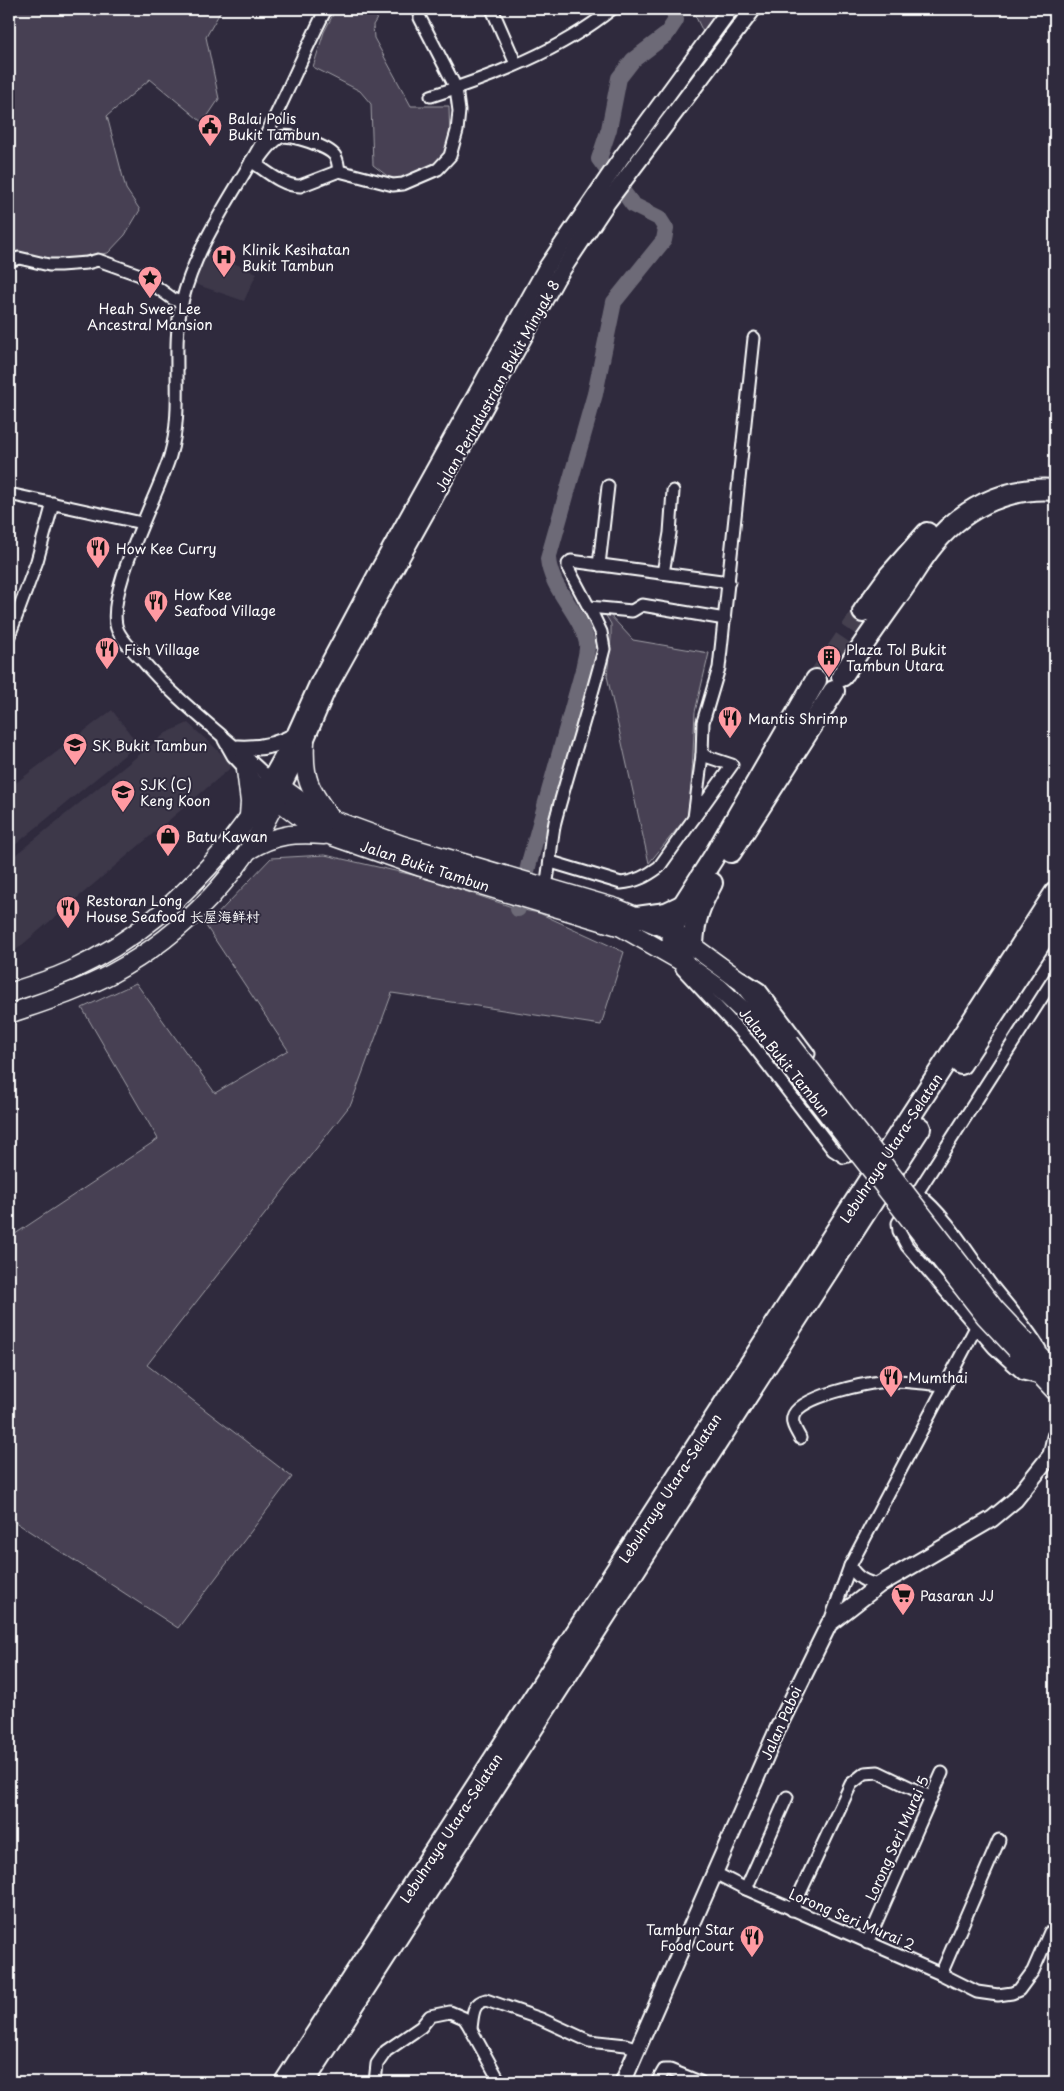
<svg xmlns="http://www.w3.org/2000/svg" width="1064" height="2091" font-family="'Playpen Sans','LXGW WenKai TC',sans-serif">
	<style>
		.built { fill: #3c3749 }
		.green { fill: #464152; stroke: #a2a0a8 }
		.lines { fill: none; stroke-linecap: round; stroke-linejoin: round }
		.river { stroke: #6d6a77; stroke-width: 16 }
		.highway-tunnel { stroke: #443f50; stroke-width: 20; stroke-dasharray: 20 10; stroke-linecap: butt }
		.street-casing { stroke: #fff; stroke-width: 15 }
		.secondary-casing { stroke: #fff; stroke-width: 19 }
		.primary-casing { stroke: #fff; stroke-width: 21 }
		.highway-casing { stroke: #fff; stroke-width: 24 }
		.street { stroke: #2f2a3d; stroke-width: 11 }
		.secondary { stroke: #2f2a3d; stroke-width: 15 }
		.primary { stroke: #2f2a3d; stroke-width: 18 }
		.highway { stroke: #2f2a3d; stroke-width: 20 }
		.primary-bridge-casing { stroke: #fff; stroke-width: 21; stroke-linecap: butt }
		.primary-bridge { stroke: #2f2a3d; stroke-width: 18 }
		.labels { text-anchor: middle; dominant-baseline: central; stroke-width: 4; stroke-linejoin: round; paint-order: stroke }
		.poi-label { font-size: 14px; fill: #fff; stroke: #2f2a3d; text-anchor: start }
		.street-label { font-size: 14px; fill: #fff; stroke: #2f2a3d }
	</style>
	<rect width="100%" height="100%" fill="#2f2a3d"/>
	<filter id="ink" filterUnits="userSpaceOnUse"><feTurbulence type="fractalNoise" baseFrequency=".02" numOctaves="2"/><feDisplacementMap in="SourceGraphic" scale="10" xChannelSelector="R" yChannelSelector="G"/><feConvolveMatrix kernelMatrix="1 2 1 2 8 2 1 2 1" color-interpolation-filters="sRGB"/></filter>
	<g filter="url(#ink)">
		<g class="built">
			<polygon points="205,251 257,273 244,301 192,283"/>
			<polygon points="112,710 138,744 9,850 9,788"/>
			<polygon points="188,723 234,765 9,956 9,860 166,733"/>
		</g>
		<g class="green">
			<polygon points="9,9 222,9 206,37 219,99 203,123 150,79 107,116 126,189 140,210 125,235 108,253 50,261 19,252 9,256"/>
			<polygon points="336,9 396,9 381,12 373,25 374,38 411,106 449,106 450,142 444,156 435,164 404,179 390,178 373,165 371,104 360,91 313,67 324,32"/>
			<polygon points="692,9 721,9 703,32"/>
			<polygon points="597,601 633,640 709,653 695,712 690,813 649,863 607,676 611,638 611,624"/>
			<polygon points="325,855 426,878 518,909 539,913 624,952 601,1025 392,993 351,1104 147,1365 292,1477 178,1628 9,1518 9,1238 158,1139 82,1008 136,983 215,1093 288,1050 206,926 271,858"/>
		</g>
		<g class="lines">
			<path class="river" d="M518 909 529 863 583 670C584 662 588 651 587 643 580 612 551 590 548 559L595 394 614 302 664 240 666 229 659 218 633 205 599 159 609 129 619 78 633 60 666 35 676 20 673 9"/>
			<polyline class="highway-tunnel" points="816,680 863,612"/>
			<defs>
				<g id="street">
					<polyline points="492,9 516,64"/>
					<path d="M431 96C494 76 560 51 612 9"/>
					<path d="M251 161C265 170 282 186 300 186L339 171 393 185 403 184 438 169 450 156 457 131 459 111 456 88 420 18"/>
					<path d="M257 163C263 154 271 142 281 137 290 133 329 147 335 156 338 160 338 166 339 171"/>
					<polyline points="9,261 19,258 49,265 60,265 87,263 98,260 140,275 173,299 182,303"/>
					<polyline points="9,494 142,523"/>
					<polyline points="599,565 608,486"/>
					<polyline points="663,573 670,533 673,491"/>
					<polyline points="589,607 632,611 642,605 725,619"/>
					<polyline points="9,636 37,561 53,503"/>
					<polyline points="224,740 233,756 266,791"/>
					<path d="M270 779C227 737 180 705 141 659 133 651 123 641 118 631 102 597 159 494 170 456 185 405 170 352 182 302 198 237 240 187 269 129 289 89 306 48 326 9"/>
					<polyline points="694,818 702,755 703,722 719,668 754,338"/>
					<path d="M551 862 621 883C636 882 647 876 659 867L732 765 702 755"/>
					<path d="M544 893C552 867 549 840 557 814 572 759 590 704 604 649L601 632 593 615 568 568V564L571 561 729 582"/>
					<polyline points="682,969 751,1043 833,1150 844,1157 857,1153 862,1149"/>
					<polyline points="743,978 760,989 809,1054"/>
					<polyline points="917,1193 1055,977"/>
					<path d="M1040 1349C1026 1325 1006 1304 989 1282 967 1252 947 1216 917 1193L898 1223 899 1231 907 1246 994 1348 1023 1374 1043 1379"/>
					<path d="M800 1438C797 1432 791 1424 793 1417 798 1396 868 1383 887 1381 906 1380 926 1384 945 1385"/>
					<path d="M850 1566C857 1578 865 1582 879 1585"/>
					<polyline points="829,1624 850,1566 976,1327"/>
					<polyline points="715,1873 746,1889 941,1974 977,1992 998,1995 1012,1993 1019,1990 1033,1971 1050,1932"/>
					<polyline points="746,1889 787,1797"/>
					<polyline points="792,1910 851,1784 865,1773 878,1772 930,1797"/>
					<polyline points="867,1943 942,1773"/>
					<polyline points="941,1974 999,1840"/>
					<path d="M471 2028C473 2015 472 2003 486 2000L541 2019 589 2041 626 2045 638 2049"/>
					<polyline points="375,2082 377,2064 386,2051 421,2027 430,2016 450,2012 464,2018 468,2024 500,2082"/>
					<polyline points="657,2082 664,2070 670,2070 700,2082"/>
				</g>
				<g id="secondary">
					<path d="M238 748C259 749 276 746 294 736"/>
					<polyline points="270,779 294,736 317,685 375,576 546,268 621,158 730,9"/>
					<polyline points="282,788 305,742 327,691 557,278 607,203 753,9"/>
					<polyline points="1051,1455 1055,1437"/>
					<polyline points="623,2082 779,1726 829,1624 879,1585 992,1519 1015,1500 1051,1455 1055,1453"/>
				</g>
				<g id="primary">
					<path d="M305 742C303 778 309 789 330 817"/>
					<polyline points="246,770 250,802 249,816"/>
					<polyline points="266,791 309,824 332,836 421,867 621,927 684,963 719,988 758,1025 780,1053"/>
					<path d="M249 850C276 834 294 833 324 835"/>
					<path d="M9 993C29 986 50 980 70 971 135 941 181 900 227 846 243 825 262 803 270 779L310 808 331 819 402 845 616 908 672 931 742 982 790 1043"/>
					<path d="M9 1014C43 1002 79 991 111 974 185 934 248 868 280 791"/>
					<polyline points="1026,1342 1055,1371"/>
					<polyline points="1016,1349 1055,1391"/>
				</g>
				<g id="highway">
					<polyline points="863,612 889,576 927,533"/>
					<path d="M842 676C861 647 881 619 901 591 911 577 919 563 929 550 959 510 1005 486 1055 490"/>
					<polyline points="731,852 834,691"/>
					<polyline points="637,917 666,913 683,905"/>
					<path d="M693 945C694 919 700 905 712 883"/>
					<polyline points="684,963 673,943 672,931 683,905 713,858 816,680"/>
					<polyline points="961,1064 1055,920"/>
					<polyline points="1049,1365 1055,1366"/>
					<polyline points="285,2082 1055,893"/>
					<polyline points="304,2082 920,1128"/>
				</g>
			</defs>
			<use href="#street" class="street-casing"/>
			<use href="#secondary" class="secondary-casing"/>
			<use href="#primary" class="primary-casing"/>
			<use href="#highway" class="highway-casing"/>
			<use href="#street" class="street"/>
			<use href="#secondary" class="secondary"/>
			<use href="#primary" class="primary"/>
			<use href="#highway" class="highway"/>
			<defs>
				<g id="primary-bridge">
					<polyline points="790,1043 995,1309 1026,1342"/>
					<polyline points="780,1053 985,1316 1016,1349"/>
				</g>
			</defs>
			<use href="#primary-bridge" class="primary-bridge-casing"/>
			<use href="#primary-bridge" class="primary-bridge"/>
		</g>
	</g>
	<defs>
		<symbol id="civic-pin" viewBox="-11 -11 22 30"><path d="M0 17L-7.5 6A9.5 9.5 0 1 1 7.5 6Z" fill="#ff9aa2" stroke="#2f2a3d"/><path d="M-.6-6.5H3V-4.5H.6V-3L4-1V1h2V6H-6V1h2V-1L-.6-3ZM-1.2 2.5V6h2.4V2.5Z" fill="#111"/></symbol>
		<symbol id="hospital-pin" viewBox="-11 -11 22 30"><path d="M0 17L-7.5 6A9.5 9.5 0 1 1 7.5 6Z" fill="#ff9aa2" stroke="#2f2a3d"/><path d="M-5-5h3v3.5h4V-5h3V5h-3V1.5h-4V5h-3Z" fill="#111"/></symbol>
		<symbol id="sight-pin" viewBox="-11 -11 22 30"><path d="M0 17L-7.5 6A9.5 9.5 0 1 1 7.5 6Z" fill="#ff9aa2" stroke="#2f2a3d"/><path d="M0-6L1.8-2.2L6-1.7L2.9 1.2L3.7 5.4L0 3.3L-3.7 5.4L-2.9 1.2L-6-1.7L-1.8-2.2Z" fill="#111"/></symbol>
		<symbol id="restaurant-pin" viewBox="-11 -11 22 30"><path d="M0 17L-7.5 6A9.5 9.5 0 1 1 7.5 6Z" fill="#ff9aa2" stroke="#2f2a3d"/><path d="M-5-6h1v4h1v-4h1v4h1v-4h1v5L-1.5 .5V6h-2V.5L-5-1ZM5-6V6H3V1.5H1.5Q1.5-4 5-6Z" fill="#111"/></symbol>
		<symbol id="building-pin" viewBox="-11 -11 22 30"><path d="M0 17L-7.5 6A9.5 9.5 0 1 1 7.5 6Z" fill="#ff9aa2" stroke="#2f2a3d"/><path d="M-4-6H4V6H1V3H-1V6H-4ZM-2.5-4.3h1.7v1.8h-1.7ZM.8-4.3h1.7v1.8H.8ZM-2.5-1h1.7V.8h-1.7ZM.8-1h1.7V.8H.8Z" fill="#111"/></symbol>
		<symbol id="school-pin" viewBox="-11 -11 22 30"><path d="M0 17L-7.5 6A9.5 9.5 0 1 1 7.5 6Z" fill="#ff9aa2" stroke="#2f2a3d"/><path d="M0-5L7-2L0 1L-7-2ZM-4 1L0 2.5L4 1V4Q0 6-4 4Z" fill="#111"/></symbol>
		<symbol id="shop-pin" viewBox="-11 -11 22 30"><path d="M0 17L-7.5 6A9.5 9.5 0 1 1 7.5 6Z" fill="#ff9aa2" stroke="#2f2a3d"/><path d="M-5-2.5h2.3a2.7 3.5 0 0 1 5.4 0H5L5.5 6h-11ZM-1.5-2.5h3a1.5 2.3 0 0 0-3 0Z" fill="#111"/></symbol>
		<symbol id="supermarket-pin" viewBox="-11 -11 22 30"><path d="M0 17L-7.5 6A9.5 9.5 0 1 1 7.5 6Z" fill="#ff9aa2" stroke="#2f2a3d"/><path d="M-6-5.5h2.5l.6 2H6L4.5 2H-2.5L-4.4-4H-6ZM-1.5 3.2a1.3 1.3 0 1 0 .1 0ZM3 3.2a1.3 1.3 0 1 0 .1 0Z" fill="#111"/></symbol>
	</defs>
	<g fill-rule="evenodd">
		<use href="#civic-pin" x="196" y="112" width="28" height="38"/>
		<use href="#hospital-pin" x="210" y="243" width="28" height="38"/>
		<use href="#sight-pin" x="136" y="264" width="28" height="38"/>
		<use href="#restaurant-pin" x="84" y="534" width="28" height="38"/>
		<use href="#restaurant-pin" x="142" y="588" width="28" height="38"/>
		<use href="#restaurant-pin" x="93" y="635" width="28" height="38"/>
		<use href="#building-pin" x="815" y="643" width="28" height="38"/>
		<use href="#restaurant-pin" x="716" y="704" width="28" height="38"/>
		<use href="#school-pin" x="61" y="731" width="28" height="38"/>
		<use href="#school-pin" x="109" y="778" width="28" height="38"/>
		<use href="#shop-pin" x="154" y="822" width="28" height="38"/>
		<use href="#restaurant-pin" x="54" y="894" width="28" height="38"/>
		<use href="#restaurant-pin" x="877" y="1363" width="28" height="38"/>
		<use href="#supermarket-pin" x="889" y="1581" width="28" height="38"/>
		<use href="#restaurant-pin" x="738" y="1923" width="28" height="38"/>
	</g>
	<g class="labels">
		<g class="poi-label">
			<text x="228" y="118">Balai Polis<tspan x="228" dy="16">Bukit Tambun</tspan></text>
			<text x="242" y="249">Klinik Kesihatan<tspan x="242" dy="16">Bukit Tambun</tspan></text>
			<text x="150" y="308" text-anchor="middle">Heah Swee Lee<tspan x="150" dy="16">Ancestral Mansion</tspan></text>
			<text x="116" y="548">How Kee Curry</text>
			<text x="174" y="594">How Kee<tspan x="174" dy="16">Seafood Village</tspan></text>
			<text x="124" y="649">Fish Village</text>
			<text x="846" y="649">Plaza Tol Bukit<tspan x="846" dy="16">Tambun Utara</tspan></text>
			<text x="748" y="718">Mantis Shrimp</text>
			<text x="92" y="745">SK Bukit Tambun</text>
			<text x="140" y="784">SJK (C)<tspan x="140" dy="16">Keng Koon</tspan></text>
			<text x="186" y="836">Batu Kawan</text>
			<text x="86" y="900">Restoran Long<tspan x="86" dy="16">House Seafood 长屋海鲜村</tspan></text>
			<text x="908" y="1377">Mumthai</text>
			<text x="920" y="1595">Pasaran JJ</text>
			<text x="734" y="1929" text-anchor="end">Tambun Star<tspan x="734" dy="16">Food Court</tspan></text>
		</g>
		<g class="street-label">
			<text transform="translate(497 386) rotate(-61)">Jalan Perindustrian Bukit Minyak 8</text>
			<text transform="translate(425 866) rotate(18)">Jalan Bukit Tambun</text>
			<text transform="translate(785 1062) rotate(51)">Jalan Bukit Tambun</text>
			<text transform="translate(891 1148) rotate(-57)">Lebuhraya Utara–Selatan</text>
			<text transform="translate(670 1488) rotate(-57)">Lebuhraya Utara–Selatan</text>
			<text transform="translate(781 1723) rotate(-66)">Jalan Paboi</text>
			<text transform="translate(451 1828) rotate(-57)">Lebuhraya Utara–Selatan</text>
			<text transform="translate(897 1838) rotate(-66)">Lorong Seri Murai 5</text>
			<text transform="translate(852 1919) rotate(23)">Lorong Seri Murai 2</text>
		</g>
	</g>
	<rect width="1064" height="2091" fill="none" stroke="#2f2a3d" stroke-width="30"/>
	<rect x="15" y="15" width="1034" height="2061" fill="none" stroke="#fff" stroke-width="2" filter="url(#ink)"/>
</svg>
